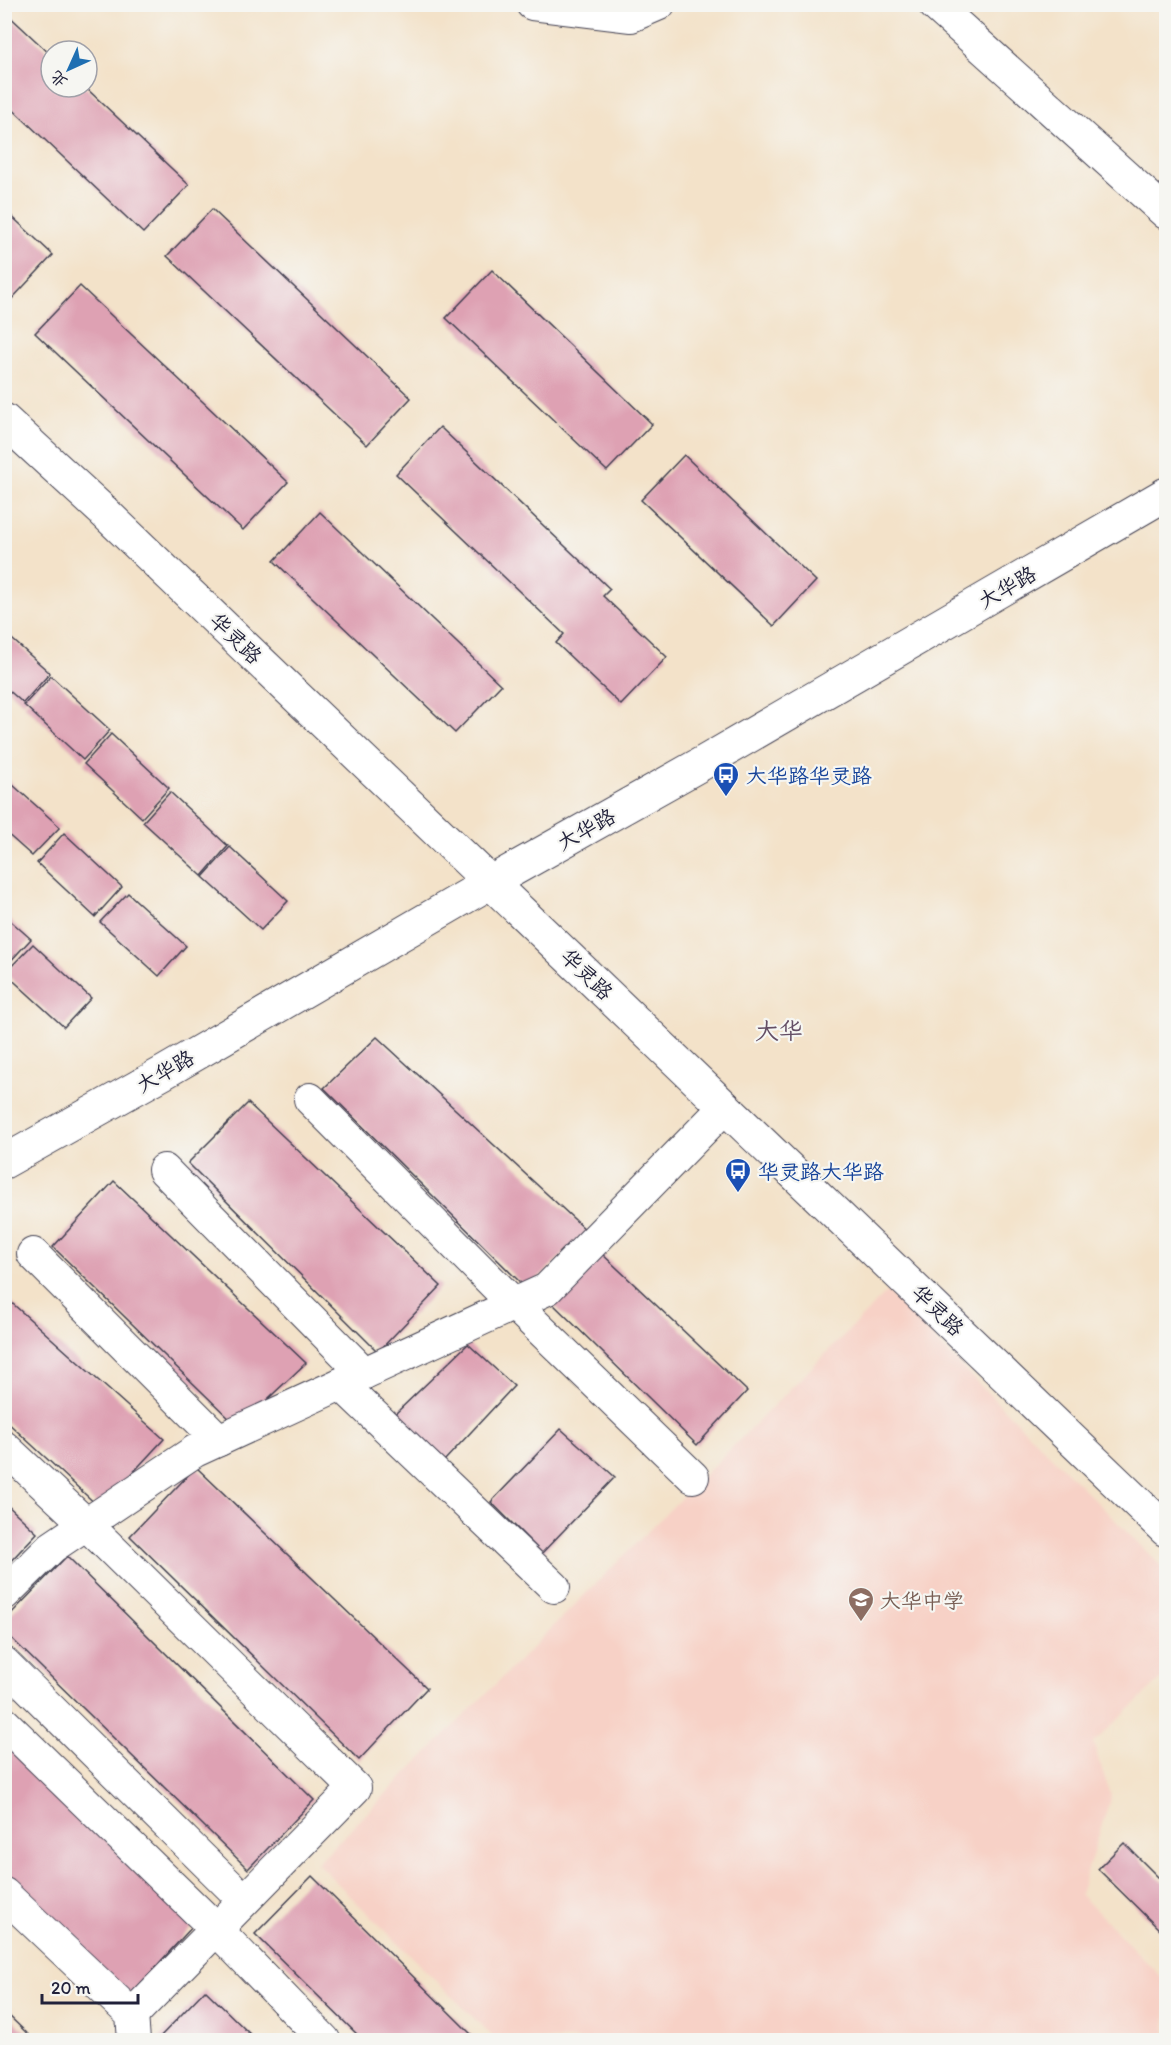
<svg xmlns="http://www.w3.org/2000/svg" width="1171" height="2045" font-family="Itim,'LXGW WenKai TC',sans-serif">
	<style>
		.built { fill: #f7d1c6 }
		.building { fill: #dea1b3 }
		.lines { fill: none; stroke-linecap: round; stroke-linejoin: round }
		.minor-casing { stroke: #413f50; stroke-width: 34 }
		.tertiary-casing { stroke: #413f50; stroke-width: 35 }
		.secondary-casing { stroke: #413f50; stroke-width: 35 }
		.minor { stroke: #fff; stroke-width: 32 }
		.tertiary { stroke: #fff; stroke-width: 33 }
		.secondary { stroke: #fff; stroke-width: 33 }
		.labels { text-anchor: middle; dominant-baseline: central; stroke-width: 4.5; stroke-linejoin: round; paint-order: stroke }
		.street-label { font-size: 21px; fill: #22223b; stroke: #f6f6f2 }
		.transit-label { font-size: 21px; fill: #164399; stroke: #f6f6f2; text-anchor: start }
		.education-label { font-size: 21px; fill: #785e54; stroke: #f6f6f2; text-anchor: start }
		.quarter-label { font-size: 24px; fill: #644e65; stroke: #f6f6f2 }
	</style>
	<rect width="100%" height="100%" fill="#f6f6f2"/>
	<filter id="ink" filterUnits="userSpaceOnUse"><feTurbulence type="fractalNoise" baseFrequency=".0167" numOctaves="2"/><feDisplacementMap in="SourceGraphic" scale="12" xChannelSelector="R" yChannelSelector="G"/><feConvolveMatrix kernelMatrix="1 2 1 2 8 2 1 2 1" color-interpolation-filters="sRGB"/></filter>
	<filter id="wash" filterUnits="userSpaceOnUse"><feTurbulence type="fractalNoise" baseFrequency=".008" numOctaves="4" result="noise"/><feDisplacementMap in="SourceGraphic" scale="24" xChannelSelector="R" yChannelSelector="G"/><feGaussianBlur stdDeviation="1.35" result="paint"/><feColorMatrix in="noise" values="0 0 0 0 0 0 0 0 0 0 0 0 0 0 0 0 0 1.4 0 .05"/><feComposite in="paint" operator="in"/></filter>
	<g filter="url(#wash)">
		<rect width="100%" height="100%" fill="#f3e2c9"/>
		<polygon class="built" points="887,1292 1166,1571 1166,1675 1093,1743 1111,1796 1080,1894 1166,1982 1166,2040 496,2040 317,1863"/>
		<g id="blocks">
			<g class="building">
				<polygon points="4,11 51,55 51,87 85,87 189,185 143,233 4,101"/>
				<polygon points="4,209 53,255 8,303 4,299"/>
				<polygon points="212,209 411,398 367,445 167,256"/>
				<polygon points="492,270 652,424 607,471 446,318"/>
				<polygon points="80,286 288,482 243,530 35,333"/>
				<polygon points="440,427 610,589 603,596 667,657 621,705 556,643 564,634 396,474"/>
				<polygon points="684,455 816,581 774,626 641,500"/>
				<polygon points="320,512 501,685 455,733 274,561"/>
				<polygon points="4,632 50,673 23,703 4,686"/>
				<polygon points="51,676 110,730 83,760 24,705"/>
				<polygon points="111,734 169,788 142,818 84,764"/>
				<polygon points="4,777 60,827 32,856 4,831"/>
				<polygon points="170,792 228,846 202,876 143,822"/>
				<polygon points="64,833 122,887 95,917 37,863"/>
				<polygon points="230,847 288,901 261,930 203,877"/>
				<polygon points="128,893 186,946 159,976 100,922"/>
				<polygon points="4,915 31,939 4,968"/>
				<polygon points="33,944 91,998 64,1027 5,973"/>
				<polygon points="377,1037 587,1231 527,1289 324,1088"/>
				<polygon points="248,1103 441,1286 378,1352 188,1163"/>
				<polygon points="114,1181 306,1363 238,1427 53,1247"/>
				<polygon points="600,1252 747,1391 697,1445 551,1302"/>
				<polygon points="4,1296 164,1439 100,1508 4,1419"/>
				<polygon points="468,1344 514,1386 444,1461 395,1414"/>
				<polygon points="561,1429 615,1477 542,1553 491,1502"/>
				<polygon points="196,1467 427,1688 359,1760 130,1536"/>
				<polygon points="4,1502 37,1533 4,1568"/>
				<polygon points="67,1556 314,1800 248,1869 4,1631 4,1621"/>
				<polygon points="4,1738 193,1926 127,1998 4,1880"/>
				<polygon points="1124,1843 1166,1885 1166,1936 1098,1869"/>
				<polygon points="312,1876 477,2040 363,2040 255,1934"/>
				<polygon points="205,1990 256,2040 157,2040"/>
				<polygon points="4,2011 34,2040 4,2040"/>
			</g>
		</g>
	</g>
	<g filter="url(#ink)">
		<use href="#blocks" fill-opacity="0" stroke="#413f50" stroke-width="1.5"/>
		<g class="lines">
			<defs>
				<g id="minor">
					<polyline points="532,4 631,16 659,4"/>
					<polyline points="934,4 1166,213"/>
					<polyline points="310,1099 514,1304 693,1477"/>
					<polyline points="164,1170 364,1373"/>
					<polyline points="33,1254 219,1440"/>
					<polyline points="341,1384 554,1587"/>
					<polyline points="4,1447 86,1524 355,1788 132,2015"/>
					<polyline points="4,1594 52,1547 195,1451 547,1289 725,1107"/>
					<polyline points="4,1663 244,1900"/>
					<polyline points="4,1723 216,1929 324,2040"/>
					<polyline points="4,1894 132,2015 134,2040"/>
				</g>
				<polyline id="tertiary" points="4,1162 163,1073 491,882 701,764 1166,494"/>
				<polyline id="secondary" points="4,420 102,510 1166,1530"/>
			</defs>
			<use href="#minor" class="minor-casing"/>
			<use href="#tertiary" class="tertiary-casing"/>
			<use href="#secondary" class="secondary-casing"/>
			<use href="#minor" class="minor"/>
			<use href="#tertiary" class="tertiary"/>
			<use href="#secondary" class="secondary"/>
		</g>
	</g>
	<defs>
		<symbol id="bus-pin" viewBox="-11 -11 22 30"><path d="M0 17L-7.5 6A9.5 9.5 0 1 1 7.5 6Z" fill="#1a4fb4" stroke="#f6f6f2"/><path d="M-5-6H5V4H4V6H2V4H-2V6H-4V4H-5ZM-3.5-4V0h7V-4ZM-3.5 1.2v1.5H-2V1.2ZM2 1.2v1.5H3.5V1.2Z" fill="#fff"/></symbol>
		<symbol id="school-pin" viewBox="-11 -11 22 30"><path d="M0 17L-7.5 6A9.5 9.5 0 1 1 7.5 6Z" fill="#8d6e63" stroke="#f6f6f2"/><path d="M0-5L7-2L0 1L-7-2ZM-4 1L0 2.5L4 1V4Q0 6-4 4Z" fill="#fff"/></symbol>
	</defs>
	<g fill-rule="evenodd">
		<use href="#bus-pin" x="711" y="760" width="30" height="40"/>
		<use href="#bus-pin" x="723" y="1156" width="30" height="40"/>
		<use href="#school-pin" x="846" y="1585" width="30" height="40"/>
	</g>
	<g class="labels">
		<g class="street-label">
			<text transform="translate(1007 587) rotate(-30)">大华路</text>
			<text transform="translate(236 638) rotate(44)">华灵路</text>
			<text transform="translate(586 829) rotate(-29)">大华路</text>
			<text transform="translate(587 974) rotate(44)">华灵路</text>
			<text transform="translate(165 1071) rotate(-30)">大华路</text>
			<text transform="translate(938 1310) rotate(44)">华灵路</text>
		</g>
		<g class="transit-label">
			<text x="746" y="775">大华路华灵路</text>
			<text x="758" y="1171">华灵路大华路</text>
		</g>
		<g class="education-label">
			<text x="880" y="1600">大华中学</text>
		</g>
		<g class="quarter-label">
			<text x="779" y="1030">大华</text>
		</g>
	</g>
	<rect width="1171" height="2045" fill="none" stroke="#f6f6f2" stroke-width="24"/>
	<g transform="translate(69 69) rotate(225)"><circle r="28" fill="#f6f6f2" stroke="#a1a1a9" stroke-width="1.5"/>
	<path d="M0-4.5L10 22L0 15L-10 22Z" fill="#1f6fb2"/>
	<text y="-9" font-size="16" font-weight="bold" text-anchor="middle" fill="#22223b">北</text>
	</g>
	<path d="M42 1994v9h96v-9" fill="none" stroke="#22223b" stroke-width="3"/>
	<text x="51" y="1994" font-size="18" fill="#22223b" stroke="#f6f6f2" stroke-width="4.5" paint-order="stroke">20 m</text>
</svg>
